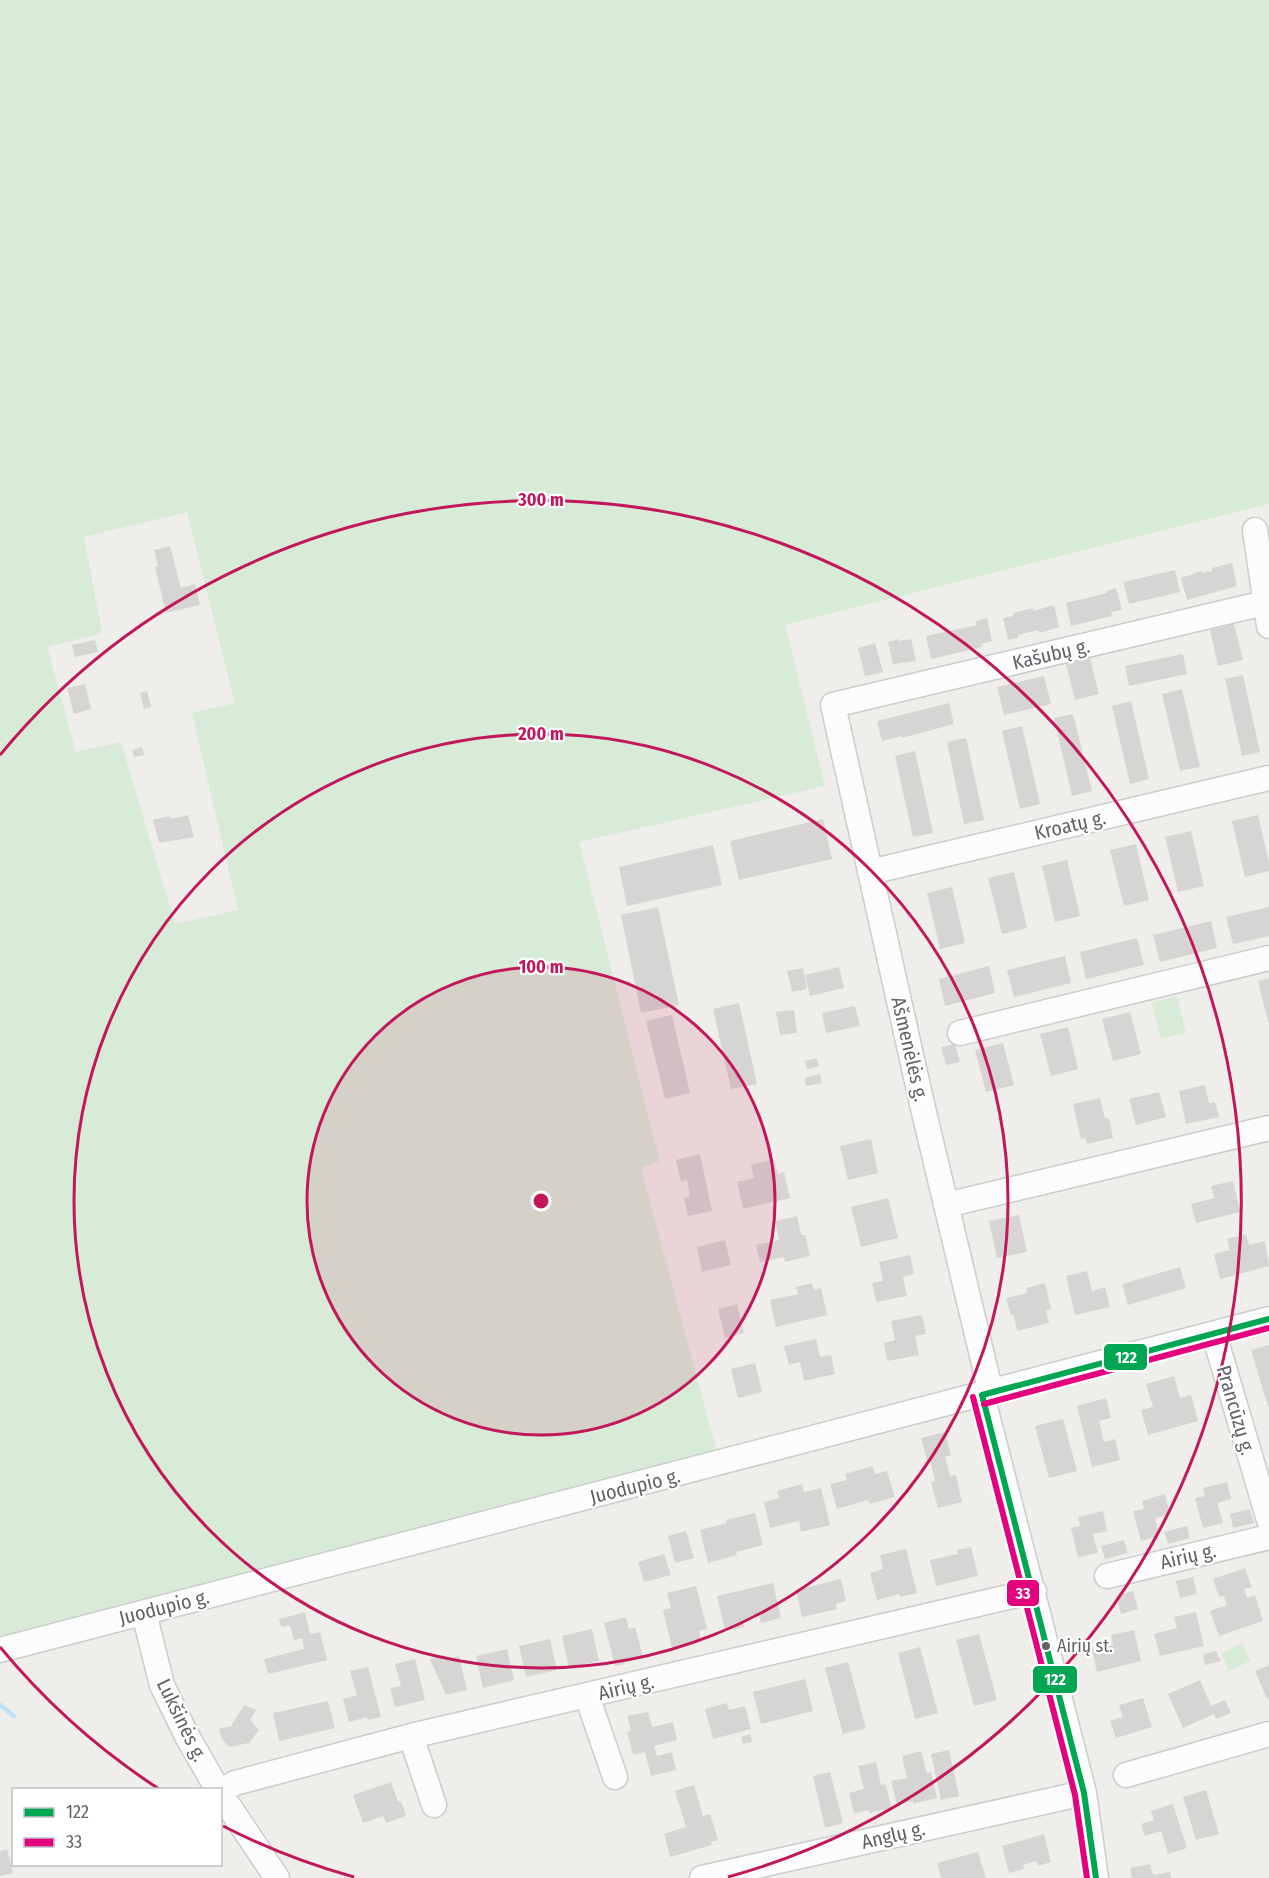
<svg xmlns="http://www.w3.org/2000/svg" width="1269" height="1878" viewBox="0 0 1269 1878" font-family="'Fira Sans Condensed',sans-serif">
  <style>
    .green { fill: #d8ebd6; fill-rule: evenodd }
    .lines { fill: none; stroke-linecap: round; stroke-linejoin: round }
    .stream { stroke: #bfe0f9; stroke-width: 4.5 }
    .building { fill: #d6d5d3 }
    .minor-casing { stroke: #cbcccc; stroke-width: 27 }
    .minor { stroke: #fdfcfc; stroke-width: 24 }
    .bus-1-casing { stroke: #fff; stroke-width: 10 }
    .bus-2-casing { stroke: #fff; stroke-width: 10 }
    .bus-1 { stroke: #00a651; stroke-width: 6 }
    .bus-2 { stroke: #e5007d; stroke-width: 6 }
    .ring { fill: none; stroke: #c2185b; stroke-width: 3 }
    .bus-dot { fill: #5f6368; stroke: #fff; stroke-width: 2 }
    .labels { text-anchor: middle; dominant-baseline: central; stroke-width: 4.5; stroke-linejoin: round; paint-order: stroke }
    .bus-label { font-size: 18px; fill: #5f6368; stroke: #fff; text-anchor: start }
    .street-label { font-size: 20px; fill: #5f6368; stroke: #fff }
    .centre { fill: #c2185b; stroke: #fff; stroke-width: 3 }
    .ring-label { font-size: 18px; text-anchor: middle; font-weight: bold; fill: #c2185b; stroke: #fff; stroke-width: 4.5; stroke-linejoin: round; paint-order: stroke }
    .line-badge { stroke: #fff; stroke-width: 2 }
    .badge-label { font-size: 16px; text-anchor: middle; font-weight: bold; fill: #fff }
  </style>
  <rect width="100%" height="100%" fill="#efeeea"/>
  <!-- green -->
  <path class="green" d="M0 0H1269V504L785 625 825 786 579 842 660 1162 641 1168 719 1460 0 1643ZM187 512 235 703 192 713 238 910 175 924 121 742 76 752 47 647 102 633 84 537Z
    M1177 996 1186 1033 1161 1039 1152 1003Z
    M1242 1643 1250 1661 1229 1671 1221 1653Z"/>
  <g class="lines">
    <!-- stream -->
    <path class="stream" d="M0 1705 14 1716"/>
  </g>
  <!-- building -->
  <path class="building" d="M170 546 181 588 195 584 200 605 166 613 155 567 158 566 154 550Z
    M1232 563 1237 586 1187 600 1181 578 1201 571 1202 573 1212 571V568Z
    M1175 570 1180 592 1129 604 1123 582Z
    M1116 588 1122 610 1111 612 1112 616 1071 626 1066 603 1107 593 1106 591Z
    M1054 605 1059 627 1039 633 1038 630 1018 635V638L1008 640 1003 618 1013 616V613L1033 608V611Z
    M987 618 992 641 981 644 982 647 931 659 926 636 977 625 976 621Z
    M1234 624 1243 660 1218 666 1210 630Z
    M899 639V641L911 639 916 661 893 664 888 642Z
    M95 640 98 652 75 657 72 645Z
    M875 643 883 672 865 676 858 648Z
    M1183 654 1187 674 1129 686 1125 666Z
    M1090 658 1099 694 1075 700 1066 664Z
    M1243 675 1260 752 1242 756 1225 679Z
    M1044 676 1051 704 1004 715 997 687Z
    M85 684 91 709 74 714 67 688Z
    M1182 689 1200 767 1180 771 1162 694Z
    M147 691 151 707 144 709 140 693Z
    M1131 701 1149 779 1130 784 1112 706Z
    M949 703 954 724 902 738V736L882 741 877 721Z
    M1073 714 1092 791 1072 796 1054 718Z
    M1022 726 1040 804 1020 809 1002 731Z
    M966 738 984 820 964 824 947 742Z
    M142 747 144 755 134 757 132 750Z
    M915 751 933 833 913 837 895 756Z
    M188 815 194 837 159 843 153 820 170 816 171 819Z
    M1258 815 1269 863V871L1245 877 1232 821Z
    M823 819 832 859 739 880 730 841Z
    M1191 831 1204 886 1178 892 1165 837Z
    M1136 844 1149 900 1124 906 1110 850Z
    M713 845 722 885 627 906 619 867Z
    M1067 860 1080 916 1055 922 1042 866Z
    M1014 872 1027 928 1002 934 988 878Z
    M952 887 965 943 940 949 927 893Z
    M658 907 679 1005 641 1013 621 915Z
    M1269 907V936L1233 944 1226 917Z
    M1211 921 1217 948 1160 962 1153 935Z
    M1137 938 1144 965 1086 979 1080 952Z
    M1065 956 1071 983 1014 997 1007 970Z
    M989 966 995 993 945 1006 939 979Z
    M839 967 844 988 810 996 805 975Z
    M803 968 807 989 792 992 787 971Z
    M1269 978V1022H1268L1258 981Z
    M739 1003 757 1084 731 1089 713 1009Z
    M855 1006 860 1026 826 1033 822 1013Z
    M794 1010 797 1033 780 1035 776 1012Z
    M1130 1012 1141 1054 1113 1061 1102 1019Z
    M672 1015 690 1093 665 1099 646 1021Z
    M1068 1027 1078 1069 1051 1076 1040 1034Z
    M1003 1043 1014 1085 986 1092 975 1050Z
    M955 1044 960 1062 946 1065 941 1047Z
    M817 1058 819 1066 807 1069 805 1061Z
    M820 1074 822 1083 806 1086 805 1078Z
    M1205 1085 1209 1103 1215 1102 1219 1117 1186 1124 1179 1091Z
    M1159 1092 1166 1117 1136 1125 1129 1099Z
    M1100 1098 1105 1119 1109 1118 1113 1138 1087 1144 1085 1138 1081 1139 1073 1104Z
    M871 1139 878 1173 848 1180 840 1146Z
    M700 1154 712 1211 688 1216 684 1198 690 1196 687 1180 681 1182 676 1160Z
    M774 1159 778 1174 784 1172 790 1198 743 1209 737 1182 754 1178 751 1165Z
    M1233 1181 1240 1212 1196 1223 1191 1204 1214 1198 1211 1186Z
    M888 1198 898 1238 861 1247 851 1207Z
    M1019 1215 1027 1252 997 1258 989 1221Z
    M797 1216 801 1235H805L810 1256 785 1262 784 1257 760 1262 756 1245 779 1240 775 1221Z
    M1246 1234 1249 1245 1265 1241 1269 1266 1220 1279 1214 1254 1230 1250 1227 1239Z
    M725 1240 731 1265 702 1272 697 1247Z
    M910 1255 914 1274 903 1277 907 1296 876 1302 872 1283 883 1281 879 1262Z
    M1180 1267 1186 1288 1128 1305 1122 1284Z
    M1087 1271 1092 1291 1105 1287 1110 1307 1075 1315 1066 1276Z
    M812 1283 814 1290 821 1288 827 1315 776 1327 770 1300 798 1294 796 1287Z
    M1045 1283 1051 1309 1046 1310 1049 1323 1017 1331 1014 1315H1011L1006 1298 1027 1293 1026 1288Z
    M737 1304 744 1333 725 1338 718 1309Z
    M922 1315 926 1334 915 1336 919 1355 887 1361 884 1343 895 1340 891 1321Z
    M816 1339 820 1357 831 1355 835 1374 804 1381 800 1362 789 1365 784 1346Z
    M1269 1345V1406H1268L1251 1350Z
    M755 1363 762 1392 738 1398 731 1369Z
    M1174 1376 1180 1398 1191 1395 1198 1421 1148 1435 1141 1410 1153 1407 1146 1384Z
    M1106 1398 1111 1418 1099 1421 1104 1442 1115 1439 1120 1460 1092 1467 1077 1406Z
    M1063 1419 1077 1471 1049 1478 1035 1426Z
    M945 1432 951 1455 945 1457 950 1476 956 1475 962 1502 938 1508 931 1482 935 1481 930 1460 927 1461 921 1438Z
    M873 1466 875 1474 887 1471 895 1497 870 1504 868 1500 837 1509 830 1484 847 1480 845 1474Z
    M1227 1482 1231 1499 1217 1503 1223 1523 1203 1528 1195 1498 1205 1496 1203 1488Z
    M802 1484 804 1492 821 1488 830 1525 801 1532 799 1521 770 1528 764 1502 779 1498 777 1491Z
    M1165 1494 1170 1514 1155 1518 1159 1536 1141 1541 1133 1511 1144 1509 1142 1501Z
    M1250 1509 1254 1523 1233 1528 1230 1514Z
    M1103 1511 1107 1531 1093 1534 1098 1553 1078 1557 1071 1528 1080 1526 1078 1517Z
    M755 1513 763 1545 736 1552 737 1555 708 1563 700 1530 727 1523 726 1520Z
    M1187 1526 1190 1538 1168 1544 1164 1532Z
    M686 1531 694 1558 675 1563 668 1536Z
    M1124 1540 1128 1553 1105 1559 1101 1546Z
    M971 1547 978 1576 936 1586 930 1560 958 1554 957 1550Z
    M906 1549 917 1593 900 1597 899 1594 877 1600 870 1573 883 1569 880 1555Z
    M664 1554 671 1575 644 1582 638 1562Z
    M1245 1568 1252 1587 1244 1589 1247 1598 1255 1595 1263 1621 1219 1636 1210 1611 1227 1605 1224 1596 1219 1597 1213 1579Z
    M1193 1577 1197 1594 1180 1598 1176 1581Z
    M841 1579 846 1601 836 1604 837 1609 802 1617 796 1590Z
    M773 1583 781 1618 761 1623 759 1616 742 1620 744 1627 725 1631 717 1596Z
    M696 1586 707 1629 699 1631 701 1641 672 1648 663 1610 671 1608 667 1593Z
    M1133 1591 1138 1609 1121 1614 1116 1596Z
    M305 1612 310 1634 320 1632 327 1660 268 1674 264 1659 304 1649 302 1638 294 1640 290 1625 281 1627 279 1619Z
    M1196 1612 1204 1646 1160 1656 1154 1634 1177 1628 1174 1617Z
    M626 1617 629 1629 635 1627 643 1656 624 1661 625 1664 615 1666 604 1623Z
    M592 1629 599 1661 569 1668 562 1636Z
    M1134 1630 1141 1661 1097 1672 1092 1650 1113 1645 1111 1635Z
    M979 1634 997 1700 974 1706 956 1640Z
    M550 1639 557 1670 526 1677 519 1646Z
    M920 1647 938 1713 915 1719 898 1653Z
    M507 1649 514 1680 483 1688 476 1656Z
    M1216 1651 1221 1661 1205 1665 1203 1654Z
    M444 1655 446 1660 459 1656 467 1690 446 1695 430 1659Z
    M415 1659 425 1700 395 1707 390 1688 401 1686 395 1664Z
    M848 1662 866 1728 843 1734 825 1668Z
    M1269 1665V1698L1267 1699 1255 1671Z
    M368 1667 381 1717 368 1720 367 1717 349 1722 343 1699 357 1695 350 1671Z
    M805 1679 813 1711 761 1724 753 1692Z
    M1200 1680 1211 1706 1225 1700 1231 1713 1216 1719 1214 1714 1183 1728 1168 1694Z
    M1143 1698 1152 1727 1116 1738 1110 1721 1123 1717 1119 1705Z
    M328 1701 335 1728 279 1741 273 1713Z
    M727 1703 729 1710 745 1706 751 1729 713 1739 705 1709Z
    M244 1705 256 1710 250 1720 259 1730 249 1743 229 1747 222 1739 219 1729 231 1726Z
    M648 1712 652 1727 673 1722 677 1740 654 1746 657 1756 672 1752 676 1770 651 1776 645 1752 633 1755 627 1732 631 1731 627 1716Z
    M750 1734 752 1742 743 1744 741 1737Z
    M949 1750 959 1796 941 1800 931 1754Z
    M921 1751 927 1773 931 1772 937 1798 913 1804V1801L897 1805 891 1781 907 1778 902 1756Z
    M876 1762 881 1785 886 1784 891 1808 869 1813V1810L854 1813 849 1793 864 1789 858 1766Z
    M830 1772 843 1823 825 1828 813 1776Z
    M391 1782 398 1802 401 1801 406 1816 386 1823 383 1816 363 1823 353 1795Z
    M694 1785 703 1816 710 1814 718 1840 711 1842 712 1845 670 1857 664 1834 686 1827 675 1791Z
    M1206 1790 1219 1834 1196 1840 1183 1797Z
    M1173 1804 1187 1848 1168 1854 1161 1831 1145 1836 1141 1824 1154 1820 1151 1811Z
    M1044 1834 1051 1862 1038 1866 1036 1861 1023 1865 1024 1869 1009 1873 1002 1846Z
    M7 1849 13 1873 0 1876V1851Z
    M978 1852 986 1878H941L937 1863Z
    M1150 1864 1153 1875 1170 1872 1171 1878H1132L1130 1868Z"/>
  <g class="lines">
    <!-- minor casing -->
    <g class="minor-casing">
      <path id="minor" d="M1255 530 1269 626
        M870 872 1269 778
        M960 1033 1269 958
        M946 1205 1269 1128
        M1214 1334 1269 1520
        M991 1393 922 1104 833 705 1269 602
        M982 1395 1084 1793 1096 1878
        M1107 1576 1269 1537
        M144 1613 162 1685 187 1736 218 1790
        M0 1650 1269 1319
        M587 1696 615 1777
        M411 1736 434 1805
        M1126 1775 1269 1734
        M220 1792 235 1783 411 1736 1034 1591
        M220 1793 277 1878
        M702 1878 1084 1793"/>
    </g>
    <!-- minor -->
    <use href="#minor" class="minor"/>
    <!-- bus-1 casing -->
    <g class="bus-1-casing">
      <path id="bus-1" d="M982 1395 1084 1793 1096 1878
        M982 1395 1269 1319"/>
    </g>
    <!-- bus-2 casing -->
    <g class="bus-2-casing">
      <path id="bus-2" d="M973 1397 1075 1795 1087 1878
        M984 1404 1269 1328"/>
    </g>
    <!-- bus-1 -->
    <use href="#bus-1" class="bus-1"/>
    <!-- bus-2 -->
    <use href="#bus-2" class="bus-2"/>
  </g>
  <!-- distance rings -->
  <circle cx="541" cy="1201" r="234" fill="#c2185b" fill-opacity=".12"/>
  <g class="ring">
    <circle cx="541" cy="1201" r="234"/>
    <circle cx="541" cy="1201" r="467"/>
    <path d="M354 1877A701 701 0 0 1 223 1826M159 1789A701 701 0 0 1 0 1647M0 755A701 701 0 1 1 728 1877"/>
  </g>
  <!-- markers -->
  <circle class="bus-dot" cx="1046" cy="1646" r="5"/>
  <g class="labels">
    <!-- bus labels -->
    <g class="bus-label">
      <text x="1057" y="1646">Airių st.</text>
    </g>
    <!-- street labels -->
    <g class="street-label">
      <text transform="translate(1051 654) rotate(-13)">Kašubų g.</text>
      <text transform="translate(1070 825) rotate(-13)">Kroatų g.</text>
      <text transform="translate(910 1049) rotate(77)">Ašmenėlės g.</text>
      <text transform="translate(1236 1410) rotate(74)">Prancūzų g.</text>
      <text transform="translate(635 1486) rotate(-14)">Juodupio g.</text>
      <text transform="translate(1188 1556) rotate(-13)">Airių g.</text>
      <text transform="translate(164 1607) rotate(-14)">Juodupio g.</text>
      <text transform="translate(626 1687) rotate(-13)">Airių g.</text>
      <text transform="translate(182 1720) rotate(64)">Lukšinės g.</text>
      <text transform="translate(893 1835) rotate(-13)">Anglų g.</text>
    </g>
  </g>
  <circle cx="541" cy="1201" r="9" class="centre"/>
  <g class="ring-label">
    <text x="541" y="506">300 m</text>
    <text x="541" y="740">200 m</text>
    <text x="541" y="973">100 m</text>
  </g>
  <g class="line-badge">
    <rect x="1103" y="1343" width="45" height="28" rx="6" fill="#00a651"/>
    <rect x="1006" y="1579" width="34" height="28" rx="6" fill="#e5007d"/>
    <rect x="1032" y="1665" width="46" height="29" rx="6" fill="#00a651"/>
  </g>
  <g class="badge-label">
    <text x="1126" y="1363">122</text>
    <text x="1023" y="1599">33</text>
    <text x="1055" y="1685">122</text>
  </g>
  <!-- legend -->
  <rect x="12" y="1788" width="210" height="78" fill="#ffffff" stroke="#bfc1c3" stroke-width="1.5"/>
  <rect x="24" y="1808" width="30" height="9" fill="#00a651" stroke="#bfc1c3" stroke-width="1.5"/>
  <text x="66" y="1818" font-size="18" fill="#5f6368">122</text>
  <rect x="24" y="1838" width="30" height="9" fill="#e5007d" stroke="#bfc1c3" stroke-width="1.5"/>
  <text x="66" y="1848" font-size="18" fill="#5f6368">33</text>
</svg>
